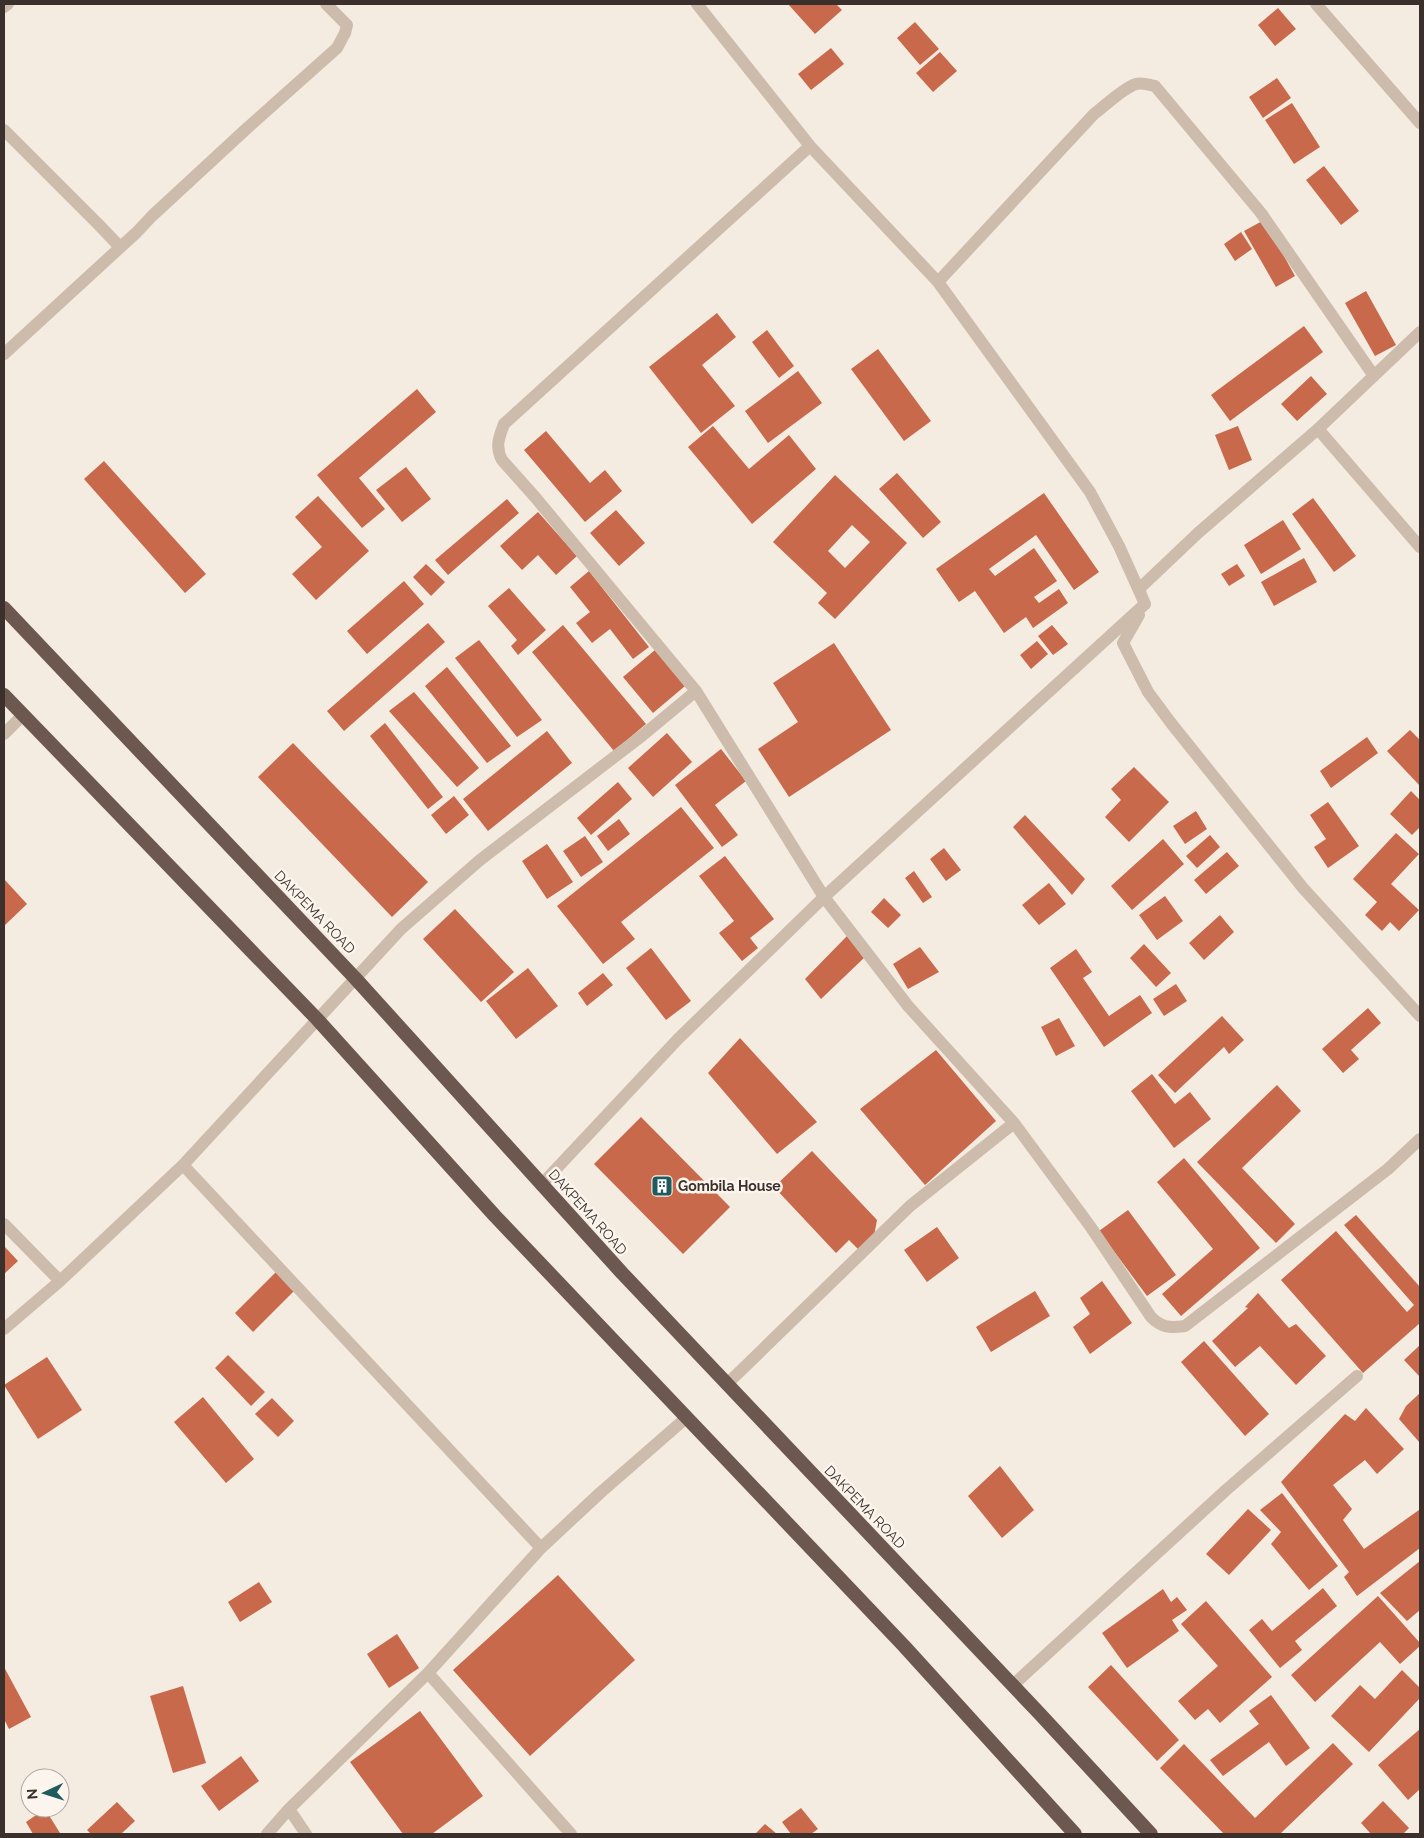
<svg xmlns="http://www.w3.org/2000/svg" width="1424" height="1838" viewBox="0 0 1424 1838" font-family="Raleway,sans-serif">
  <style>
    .building { fill: #c8694b; fill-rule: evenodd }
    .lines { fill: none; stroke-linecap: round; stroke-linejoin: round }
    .service { stroke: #cdbbac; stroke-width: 12 }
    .minor { stroke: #cdbbac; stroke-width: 12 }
    .trunk { stroke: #6c584f; stroke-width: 14 }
    .labels { text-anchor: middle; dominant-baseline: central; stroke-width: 5; stroke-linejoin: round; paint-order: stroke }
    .street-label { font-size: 14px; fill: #3b302b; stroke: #fbf5ee }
    .poi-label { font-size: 14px; font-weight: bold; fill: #3b302b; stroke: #fbf5ee; text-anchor: start }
  </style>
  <rect width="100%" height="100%" fill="#f4ebe1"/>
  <!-- building -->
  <path class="building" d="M788 4H836L842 10 815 34Z
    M1278 8 1296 29 1275 46 1258 25Z
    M915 22 939 49 920 65 897 38Z
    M831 48 844 64 811 90 798 74Z
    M940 52 957 71 933 92 916 73Z
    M1277 78 1291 98 1263 118 1249 97Z
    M1292 103 1320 147 1294 164 1265 120Z
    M1324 166 1359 211 1341 225 1306 180Z
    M1264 220 1295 276 1276 287 1244 231Z
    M1241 232 1252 249 1235 261 1224 244Z
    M1366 291 1396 345 1375 356 1345 303Z
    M717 313 736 337 702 365 735 406 701 433 649 367Z
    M1304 326 1323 352 1230 421 1211 395Z
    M767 330 794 366 779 378 752 342Z
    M878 349 931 421 904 441 851 369Z
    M798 371 822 403 768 443 745 411Z
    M1311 376 1327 394 1297 421 1281 404Z
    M417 389 436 412 359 478 385 509 362 528 317 475Z
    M713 426 749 469 789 435 816 469 752 524 688 447Z
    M1238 426 1252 460 1229 470 1215 435Z
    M546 431 590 483 605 470 622 491 585 522 524 450Z
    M104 461 206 574 185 593 84 479Z
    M406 467 431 499 402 522 376 490Z
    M897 473 941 522 923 538 879 489Z
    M835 475 907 543 835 619 818 603 827 593 773 542ZM852 525 870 542 845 568 828 551Z
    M1044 493 1099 572 1074 590 1036 535 989 569 995 576 1034 548 1057 581 1034 597 1039 603 1059 589 1068 603 1033 628 1026 617 1004 633 975 591 959 602 936 569Z
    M318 496 369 551 316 600 292 574 322 547 295 517Z
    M1313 498 1356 556 1334 572 1292 514Z
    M507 499 519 513 448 575 435 560Z
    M616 510 645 543 619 566 590 533Z
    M538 512 577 556 556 575 538 555 522 570 500 546Z
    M1283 520 1301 549 1261 574 1244 545Z
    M1304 558 1317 582 1274 606 1261 582Z
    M426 564 445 582 431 596 413 577Z
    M1237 564 1245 576 1229 586 1221 574Z
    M589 571 649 647 633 659 610 629 592 643 576 623 590 612 570 587Z
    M404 581 424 604 367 654 347 631Z
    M509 588 546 630 518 655 511 646 517 640 488 606Z
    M428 623 445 642 344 731 327 711Z
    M563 625 646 724 614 751 532 652Z
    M1052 625 1068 644 1053 655 1038 636Z
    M479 640 542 720 517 737 455 658Z
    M1037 641 1048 654 1031 669 1020 655Z
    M834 643 891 730 789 797 758 749 798 722 773 683Z
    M655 650 685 686 653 713 623 677Z
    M447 667 511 746 487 763 425 686Z
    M414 692 479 768 457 787 389 711Z
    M385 723 443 797 428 809 370 736Z
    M1410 730 1420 740V786L1387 751Z
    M547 731 572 763 488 831 463 799Z
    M667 733 692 762 653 797 628 768Z
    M1367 737 1378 753 1331 788 1320 771Z
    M293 743 428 882 392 917 258 777Z
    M721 749 746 781 715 805 738 835 722 847 675 785Z
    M1134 767 1169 802 1129 842 1105 817 1121 800 1111 789Z
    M618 782 632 799 591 835 577 818Z
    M1411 791 1420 800V827L1412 835 1390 814Z
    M454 796 469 815 446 834 431 815Z
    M1328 802 1359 846 1328 868 1314 847 1326 839 1310 815Z
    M681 807 714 848 621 922 635 939 603 964 557 906Z
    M1196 811 1207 829 1185 844 1173 826Z
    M1025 815 1085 879 1072 895 1013 827Z
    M619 819 630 834 608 851 597 836Z
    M1396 833 1419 854 1391 884 1419 910 1399 931 1390 922 1382 931 1365 915 1377 902 1353 879Z
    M1210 835 1220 847 1197 868 1186 856Z
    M585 836 603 862 581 877 563 851Z
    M1163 839 1184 864 1132 910 1111 886Z
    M547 844 573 882 547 899 522 861Z
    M944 848 961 870 946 881 930 859Z
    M1227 852 1239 866 1206 894 1194 880Z
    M725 856 774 919 750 938 758 948 742 961 719 933 734 921 699 876Z
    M914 871 932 897 923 903 905 878Z
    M4 879 27 904 4 926Z
    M1049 883 1066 904 1039 925 1022 905Z
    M1165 896 1183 921 1157 940 1139 915Z
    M884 898 901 915 888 928 871 912Z
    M455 909 514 972 481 1002 423 939Z
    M1220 915 1234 932 1204 960 1189 943Z
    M847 936 865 957 821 999 805 979Z
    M1144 944 1171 973 1156 987 1130 958Z
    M920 947 939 972 908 989 893 964Z
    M651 948 691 1001 666 1020 626 968Z
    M1076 949 1092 972 1083 978 1109 1016 1140 995 1152 1013 1104 1047 1050 968Z
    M528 968 558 1006 516 1039 486 1001Z
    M603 973 613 985 587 1006 578 993Z
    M1176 984 1187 1001 1164 1016 1153 999Z
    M1368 1008 1381 1023 1351 1050 1359 1059 1343 1073 1322 1049Z
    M1222 1016 1244 1040 1229 1054 1224 1047 1175 1093 1158 1075Z
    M1059 1018 1075 1046 1056 1056 1041 1027Z
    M740 1038 817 1122 777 1154 708 1073Z
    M936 1050 996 1121 925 1185 860 1109Z
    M1152 1074 1175 1104 1190 1092 1211 1119 1174 1148 1131 1091Z
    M1277 1085 1301 1111 1242 1168 1295 1224 1276 1243 1197 1162Z
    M641 1117 730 1207 683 1254 594 1164Z
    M812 1151 877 1220 874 1236 859 1250 849 1240 836 1253 774 1187Z
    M1184 1158 1260 1248 1181 1316 1162 1294 1213 1249 1157 1182Z
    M1128 1210 1176 1275 1147 1296 1099 1231Z
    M1356 1215 1420 1287V1323L1363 1373 1281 1280 1336 1231 1407 1312 1414 1305 1344 1225Z
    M937 1227 959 1258 927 1282 904 1250Z
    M4 1246 18 1261 4 1274Z
    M278 1270 296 1289 253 1332 235 1313Z
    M1102 1281 1132 1323 1090 1354 1073 1327 1090 1314 1080 1298Z
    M1035 1291 1050 1316 991 1352 976 1327Z
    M1258 1293 1289 1328 1296 1324 1326 1356 1296 1385 1260 1346 1235 1367 1212 1341 1248 1308 1245 1307Z
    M1204 1341 1269 1414 1245 1436 1181 1362Z
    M1420 1345V1377L1404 1360Z
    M228 1355 265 1392 251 1406 215 1368Z
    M47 1357 82 1410 38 1439 4 1385Z
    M1420 1393V1443L1399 1419 1406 1406Z
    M203 1397 254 1459 226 1483 174 1422Z
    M272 1398 294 1421 278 1437 255 1414Z
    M1366 1408 1404 1449 1377 1474 1365 1460 1333 1485 1352 1509 1343 1520 1364 1549 1419 1510 1420 1512V1548L1357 1596 1344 1577 1349 1572 1281 1482 1345 1414 1355 1421Z
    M1000 1466 1034 1510 1002 1538 968 1496Z
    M1282 1493 1338 1566 1309 1590 1271 1544 1281 1532 1260 1510Z
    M1248 1509 1271 1530 1229 1575 1206 1554Z
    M1420 1561V1610L1407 1621 1380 1593Z
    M558 1575 635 1660 530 1756 453 1670Z
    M259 1582 272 1602 240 1622 228 1602Z
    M1323 1588 1337 1606 1295 1641 1302 1650 1280 1668 1249 1630 1262 1619 1272 1631Z
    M1163 1589 1171 1602 1177 1597 1187 1610 1172 1620 1179 1631 1127 1668 1102 1633Z
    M1378 1596 1420 1643V1646L1400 1664 1380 1642 1315 1702 1291 1675Z
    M1206 1601 1272 1677 1220 1723 1208 1709 1195 1720 1178 1701 1218 1666 1181 1624Z
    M397 1634 419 1668 389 1688 367 1654Z
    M1111 1665 1179 1740 1157 1761 1088 1687Z
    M4 1667 31 1717 9 1729 4 1719Z
    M1402 1670 1420 1688V1698L1369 1752 1331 1716 1360 1685 1375 1699Z
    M183 1686 206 1763 173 1773 150 1696Z
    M1271 1695 1310 1748 1286 1766 1269 1742 1223 1776 1210 1760 1259 1724 1249 1711Z
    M420 1711 483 1796 432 1834H403L350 1762Z
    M1420 1729V1789L1408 1800 1378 1765Z
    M1333 1743 1353 1764 1280 1834H1224L1160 1768 1184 1744 1255 1818Z
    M241 1756 259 1781 219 1811 201 1786Z
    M1383 1801 1409 1828 1403 1834H1371L1361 1823Z
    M117 1802 135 1821 121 1834H91L87 1830Z
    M801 1808 818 1829 811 1834H791L782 1822Z
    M45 1809 60 1833 58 1834H33L26 1822Z
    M765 1824 777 1834H755Z"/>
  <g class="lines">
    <!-- service -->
    <path class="service" d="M4 734 23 715"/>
    <!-- minor -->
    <path class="minor" d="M697 4 810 146 938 282 1090 492 1119 546 1145 604
      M1316 4 1420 123
      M4 7 8 4
      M4 130 99 225 120 247
      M810 146 504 424C499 437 495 447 502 460L535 497 696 691 824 897 908 1006 1014 1123 1090 1226 1151 1317C1162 1328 1170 1328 1185 1326L1388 1169 1420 1139
      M938 282 1094 114C1105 106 1123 88 1136 84 1142 82 1149 85 1155 86L1261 213 1374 376
      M4 354 137 232 152 216 244 131 337 48 345 33 347 25 326 4
      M1318 429 1420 547
      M1142 597 1139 589 1198 533 1318 429 1420 332
      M1139 615 1123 643 1148 692 1171 723 1303 888 1420 1016
      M183 1165 541 1548
      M541 1185 678 1039 824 897 1145 604
      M4 1224 60 1281
      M4 1329 60 1281 183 1165 401 929 480 860 643 735 696 691
      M727 1384 910 1206 1014 1123
      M428 1673 571 1834
      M1013 1685 1225 1491 1357 1376
      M289 1809 306 1834
      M267 1834 289 1809 428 1673 541 1548 600 1493 686 1418"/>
    <!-- trunk -->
    <path class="trunk" d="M4 608 355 978 622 1273 1039 1713 1151 1834
      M4 695 317 1019 495 1216 904 1646 1075 1834"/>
  </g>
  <!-- icons -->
  <defs>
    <g id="building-square" transform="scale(1.125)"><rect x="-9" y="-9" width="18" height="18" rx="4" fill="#1f5a5e" stroke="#fbf5ee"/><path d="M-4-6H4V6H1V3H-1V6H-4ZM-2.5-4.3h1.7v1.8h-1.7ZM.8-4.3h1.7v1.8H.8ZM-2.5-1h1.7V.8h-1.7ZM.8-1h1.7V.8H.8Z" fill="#fff"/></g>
  </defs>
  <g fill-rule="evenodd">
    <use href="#building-square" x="662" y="1186"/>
  </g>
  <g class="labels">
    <!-- street labels -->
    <g class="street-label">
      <text transform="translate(315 912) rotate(46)">DAKPEMA ROAD</text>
      <text transform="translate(588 1212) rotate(48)">DAKPEMA ROAD</text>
      <text transform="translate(865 1507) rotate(46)">DAKPEMA ROAD</text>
    </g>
    <!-- poi labels -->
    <g class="poi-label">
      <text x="678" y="1186">Gombila House</text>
    </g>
  </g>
  <!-- border -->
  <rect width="1424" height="1838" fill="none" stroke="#3b302b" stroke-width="10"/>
  <!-- north arrow -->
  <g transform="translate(45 1793) rotate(266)"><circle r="24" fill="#fbf5ee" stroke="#aea6a0"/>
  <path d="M0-4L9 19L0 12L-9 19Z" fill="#1f5a5e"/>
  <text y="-8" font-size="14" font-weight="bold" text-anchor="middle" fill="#3b302b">N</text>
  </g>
</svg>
